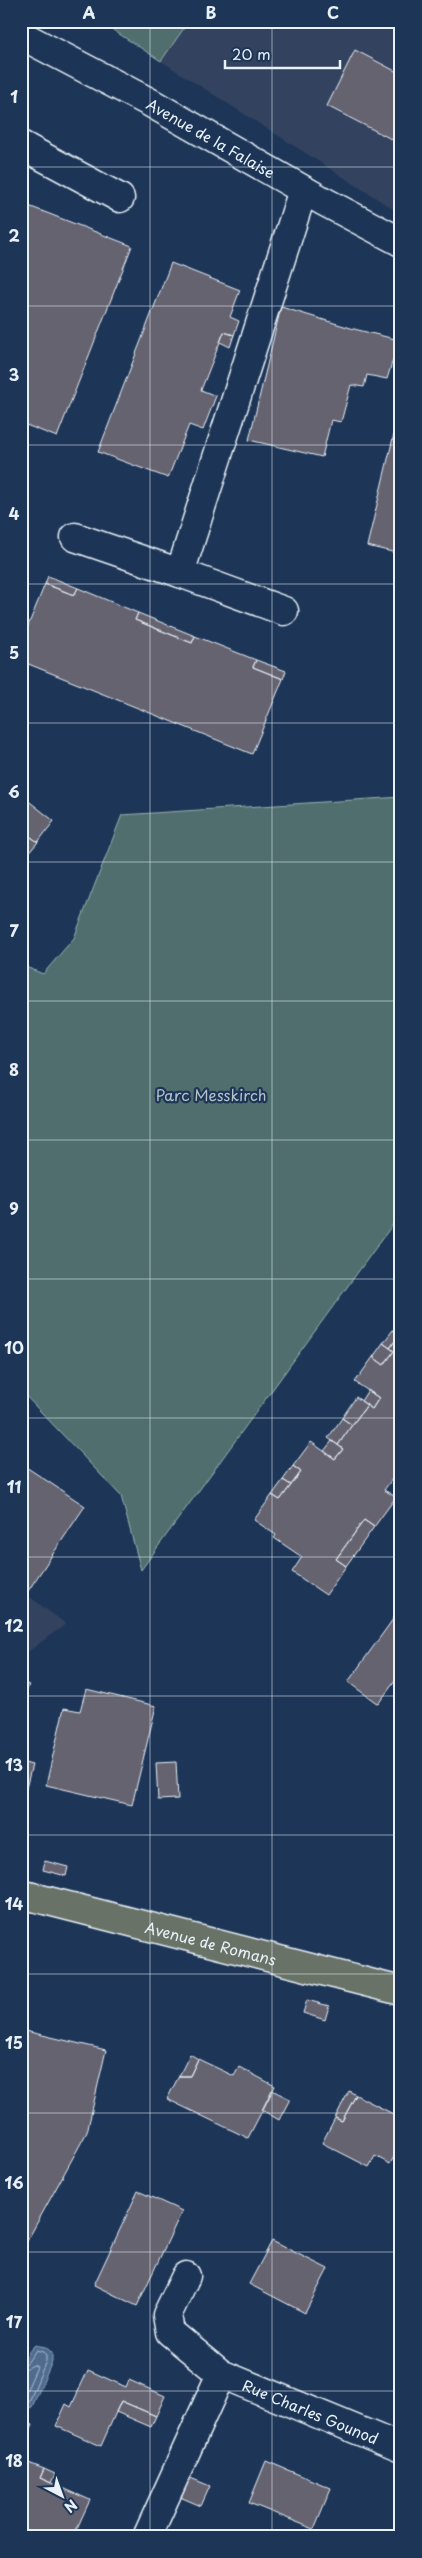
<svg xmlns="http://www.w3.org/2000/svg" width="422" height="2558" viewBox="0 0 422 2558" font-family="'Playpen Sans',sans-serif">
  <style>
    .built { fill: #33435f }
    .green { fill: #506e6d; stroke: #9cb0b2 }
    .water { fill: #506c8f; stroke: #8da1b9 }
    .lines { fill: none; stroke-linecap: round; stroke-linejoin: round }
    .shore { stroke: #abbcce; stroke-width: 1 }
    .building { fill: #666371; stroke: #e8f1f8 }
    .minor-casing { stroke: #e8f1f8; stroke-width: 31 }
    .major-casing { stroke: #e8f1f8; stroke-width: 31 }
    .minor { stroke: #1d3557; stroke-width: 28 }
    .major { stroke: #697266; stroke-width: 28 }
    .grid { fill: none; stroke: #e8f1f8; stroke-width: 1; stroke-opacity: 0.55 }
    .labels { text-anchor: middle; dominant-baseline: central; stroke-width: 4.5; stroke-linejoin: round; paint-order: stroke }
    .street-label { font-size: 15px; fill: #e8f1f8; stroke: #1d3557 }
    .park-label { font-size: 15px; fill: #b3c3c7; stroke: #1d3557 }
    .neatline { fill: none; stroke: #e8f1f8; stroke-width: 2 }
    .grid-label { font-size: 16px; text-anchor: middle; font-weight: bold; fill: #e8f1f8 }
  </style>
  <rect width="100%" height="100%" fill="#1d3557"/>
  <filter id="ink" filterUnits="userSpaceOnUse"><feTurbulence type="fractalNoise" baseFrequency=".02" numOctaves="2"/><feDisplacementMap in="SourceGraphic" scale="10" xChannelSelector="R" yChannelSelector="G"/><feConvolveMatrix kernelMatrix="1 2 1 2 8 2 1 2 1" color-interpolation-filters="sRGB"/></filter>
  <g filter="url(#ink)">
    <!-- built -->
    <path class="built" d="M189 21H401V214L161 61Z
      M21 1456 28 1462 26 1467 85 1506 26 1594 66 1624 21 1657Z"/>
    <!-- green -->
    <path class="green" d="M99 21H189L161 61Z
      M401 797V1213L141 1570 121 1496 21 1391V965L43 974 74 938 122 815Z"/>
    <!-- water -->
    <path class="water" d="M35 2345 46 2347 52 2353V2362L32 2407 22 2410C18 2388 18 2360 35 2345Z"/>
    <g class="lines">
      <!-- shore -->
      <path class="shore" d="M21 2364 27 2363 36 2350 43 2352 46 2355V2361L29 2402 21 2405
        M21 2370 34 2365 37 2367 24 2396 21 2398"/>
    </g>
    <!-- building -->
    <path class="building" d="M355 50 401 74V144L327 106Z
      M21 203 132 246 57 437 21 423Z
      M171 263 240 290 230 317 239 321 234 335 224 332 201 390 216 396 203 430 189 425 168 478 98 452Z
      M281 307 354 329 399 340 387 379 367 375 364 387 351 385 341 422 331 420 322 457 249 440Z
      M224 332 234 335 230 347 220 342Z
      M401 405V554L367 546Z
      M21 512 27 514 21 530Z
      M48 576 78 588 74 595 45 584Z
      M45 584 74 595 78 588 138 613 135 620 192 643 195 636 256 660 253 667 283 679 252 754 21 661V643Z
      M138 613 195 636 192 643 135 620Z
      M256 660 286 671 283 679 253 667Z
      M21 795 54 821 38 842 21 830Z
      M21 830 38 842 21 862Z
      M401 1319V1467L384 1490 396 1497 374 1527 364 1520 336 1559 346 1566 326 1595 292 1572 302 1557 274 1538 276 1535 254 1520 272 1495 280 1500 301 1472 293 1466 311 1442 335 1459 343 1449 338 1445 352 1425 367 1405 372 1409 379 1398 355 1382 373 1357 384 1365 394 1351 390 1348 400 1334 393 1330Z
      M393 1330 400 1334 390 1348 383 1343Z
      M383 1343 394 1351 384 1365 373 1357Z
      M368 1390 379 1398 372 1409 361 1401Z
      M356 1397 367 1405 352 1425 342 1418Z
      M342 1418 352 1425 338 1445 328 1438Z
      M332 1441 343 1449 335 1459 324 1451Z
      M21 1456 28 1462 26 1467 85 1506 26 1594 21 1591Z
      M293 1466 301 1472 291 1485 283 1480Z
      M283 1480 291 1485 280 1500 272 1495Z
      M364 1520 374 1527 346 1566 336 1559Z
      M401 1608V1673L378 1704 348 1682Z
      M21 1682 29 1685 21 1705Z
      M86 1689 156 1706 132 1805 46 1785 64 1708 80 1711Z
      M21 1762 32 1765 22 1804H21Z
      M176 1762 178 1799 158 1800 156 1763Z
      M45 1861 68 1867 66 1876 43 1870Z
      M307 2000 329 2006 325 2020 303 2013Z
      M21 2030 106 2050 87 2132 21 2252Z
      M190 2054 198 2059 190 2076H179Z
      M198 2059 234 2076 239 2067 275 2086 248 2138 167 2099 179 2076H190Z
      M272 2090 290 2099 279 2120 262 2110Z
      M349 2091 356 2095 342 2121 335 2118Z
      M356 2095 401 2118V2144L390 2164 375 2156 369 2167 322 2143 335 2118 342 2121Z
      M138 2191 182 2211 137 2306 94 2285Z
      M272 2241 328 2269 305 2313 249 2284Z
      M88 2370 126 2387 129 2380 165 2396 156 2416 121 2401 101 2446 56 2426 66 2404 71 2407Z
      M121 2401 156 2416 151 2427 116 2412Z
      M21 2420 33 2425 27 2438 21 2436Z
      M21 2460 44 2469 40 2478 90 2500 73 2537H29L21 2533Z
      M266 2461 331 2488 314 2529 249 2503Z
      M44 2469 55 2474 51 2483 40 2478Z
      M188 2477 210 2486 201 2506 180 2497Z"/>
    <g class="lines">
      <!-- minor casing -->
      <g class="minor-casing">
        <g id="minor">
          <path id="s1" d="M21 35 151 103 323 201 401 242"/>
          <path d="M21 145 120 198"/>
          <path d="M75 537 180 573"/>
          <path d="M284 611 180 573 303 190"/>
          <path d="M186 2276 167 2315 170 2332 221 2374"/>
          <path id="s2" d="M147 2537 221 2374 401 2448"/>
        </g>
      </g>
      <!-- major casing -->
      <g class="major-casing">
        <g id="major">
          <path id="s3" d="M21 1894 401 1991"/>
        </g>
      </g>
      <!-- minor -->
      <use href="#minor" class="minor"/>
      <!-- major -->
      <use href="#major" class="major"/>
    </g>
  </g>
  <!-- grid -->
  <path class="grid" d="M150 21V2537M272 21V2537M21 167H401M21 306H401M21 445H401M21 584H401M21 723H401M21 862H401M21 1001H401M21 1140H401M21 1279H401M21 1418H401M21 1557H401M21 1696H401M21 1835H401M21 1974H401M21 2113H401M21 2252H401M21 2391H401"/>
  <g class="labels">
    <!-- street labels -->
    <g class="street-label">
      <text stroke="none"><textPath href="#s1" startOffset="216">Avenue de la Falaise</textPath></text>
      <text stroke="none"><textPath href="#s3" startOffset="196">Avenue de Romans</textPath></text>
      <text stroke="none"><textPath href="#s2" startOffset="276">Rue Charles Gounod</textPath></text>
    </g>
    <!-- park labels -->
    <g class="park-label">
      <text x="211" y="1094">Parc Messkirch</text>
    </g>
  </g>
  <!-- margin -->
  <rect width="422" height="2558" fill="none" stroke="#1d3557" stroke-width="55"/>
  <!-- north arrow -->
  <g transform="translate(62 2496) rotate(139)" stroke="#1d3557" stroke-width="4" paint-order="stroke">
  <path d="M0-4L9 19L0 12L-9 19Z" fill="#e8f1f8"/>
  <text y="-8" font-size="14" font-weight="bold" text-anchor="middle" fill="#e8f1f8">N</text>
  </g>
  <!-- scale -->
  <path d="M225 60v8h115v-8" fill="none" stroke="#e8f1f8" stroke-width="2.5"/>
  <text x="232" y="60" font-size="15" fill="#e8f1f8" stroke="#1d3557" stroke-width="4" paint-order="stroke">20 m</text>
  <rect x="28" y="28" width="366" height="2502" class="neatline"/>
  <g class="grid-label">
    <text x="89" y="19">A</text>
    <text x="211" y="19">B</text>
    <text x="333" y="19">C</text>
    <text x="14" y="103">1</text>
    <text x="14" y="242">2</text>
    <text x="14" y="381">3</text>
    <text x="14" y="520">4</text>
    <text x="14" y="659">5</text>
    <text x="14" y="798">6</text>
    <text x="14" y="937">7</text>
    <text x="14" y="1076">8</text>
    <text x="14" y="1215">9</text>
    <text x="14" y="1354">10</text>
    <text x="14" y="1493">11</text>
    <text x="14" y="1632">12</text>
    <text x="14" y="1771">13</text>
    <text x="14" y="1910">14</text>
    <text x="14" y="2049">15</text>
    <text x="14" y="2189">16</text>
    <text x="14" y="2328">17</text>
    <text x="14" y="2467">18</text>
  </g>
</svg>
